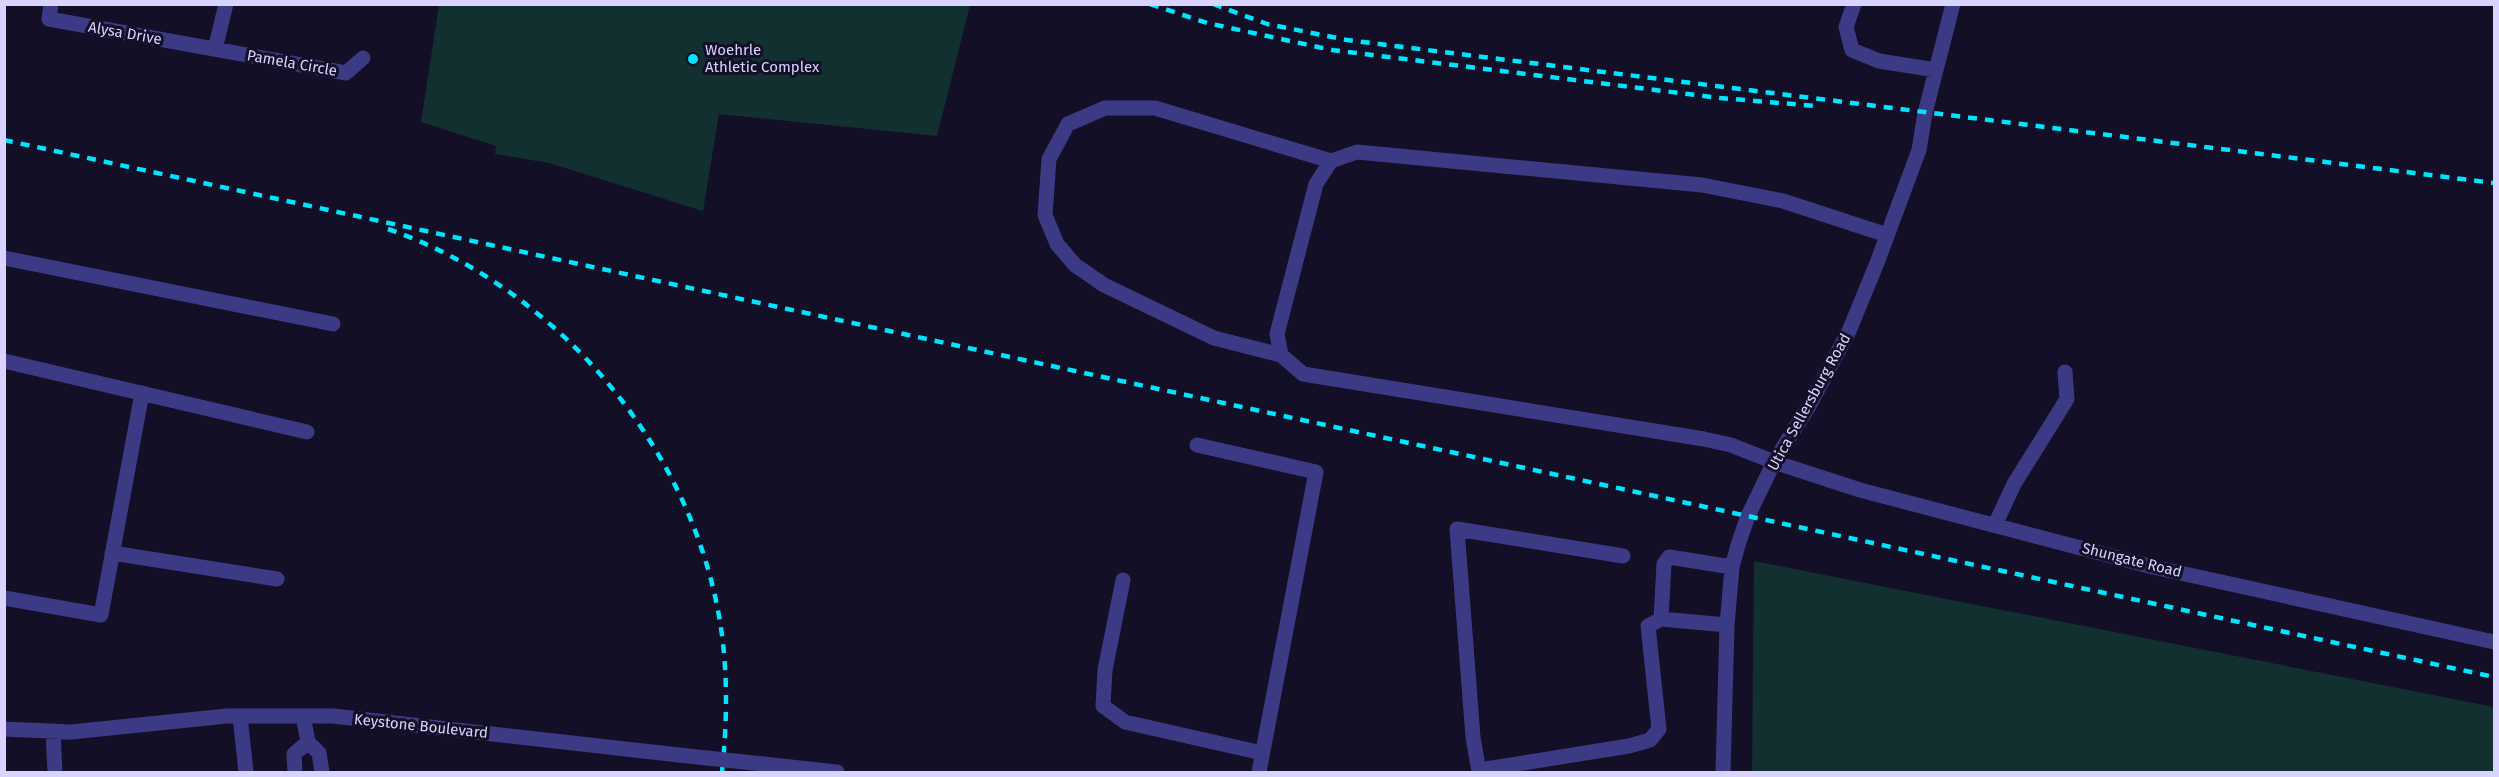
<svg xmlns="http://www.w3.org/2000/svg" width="2499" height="777" viewBox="0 0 2499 777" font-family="'Fira Sans',sans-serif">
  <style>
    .green { fill: #12302f }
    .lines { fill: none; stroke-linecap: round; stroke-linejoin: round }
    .minor { stroke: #3d3a85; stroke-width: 15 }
    .rail { stroke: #00e5ff; stroke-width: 4.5; stroke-dasharray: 9 8; stroke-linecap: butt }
    .minor-bridge { stroke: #3d3a85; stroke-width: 15 }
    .poi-dot { fill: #00e5ff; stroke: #130f26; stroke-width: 2 }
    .labels { text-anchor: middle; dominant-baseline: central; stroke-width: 6; stroke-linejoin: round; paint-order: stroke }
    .street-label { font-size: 15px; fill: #d9d4ff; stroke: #130f26 }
    .poi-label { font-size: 15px; fill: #d9d4ff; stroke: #130f26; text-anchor: start }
  </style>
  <rect width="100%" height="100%" fill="#130f26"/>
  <!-- green -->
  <path class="green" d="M439 5V4L970 5 937 136 719 114 703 211 549 163 495 154 496 146 421 122Z
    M1754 561 2494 707V772H1752Z"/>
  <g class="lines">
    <!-- minor -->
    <path class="minor" d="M51 4 49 19 346 73 363 58
      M1854 4 1846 27 1852 50 1879 61 1936 70
      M215 49 226 4
      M1887 235 1783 201 1702 185 1357 152 1331 161 1316 184 1277 334 1281 355 1303 374 1704 439 1731 445 1774 462 1860 490 2153 567 2494 642
      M4 258 333 324
      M1281 355 1214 338 1104 285 1075 265 1057 244 1045 215 1049 159 1068 124 1105 108H1155L1331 161
      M4 361 307 432
      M1197 445 1316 472 1259 772
      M1995 525 2014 484 2067 399 2065 372
      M112 553 277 579
      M1123 580 1105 670 1103 706 1125 722 1262 753
      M4 598 101 615 142 393
      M1661 619 1664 564 1669 557 1732 567
      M240 716 246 772
      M4 729 71 732 227 716H333L679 755
      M53 731 55 772
      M308 742 319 753 322 772
      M763 764 837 772
      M1479 770 1629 746 1650 740 1659 729 1648 626 1661 619 1727 625
      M295 772 294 754 308 742 303 716
      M1479 772 1473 737 1457 529 1623 556
      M1723 772 1727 625 1732 567 1738 545 1748 516 1774 462 1809 406 1849 331 1877 263 1919 150 1925 113 1953 4"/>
    <!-- rail -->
    <path class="rail" d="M1150 4 1207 23 1332 50 1720 98 1816 106
      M1213 4 1267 24 1347 40 2494 183
      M4 140 2494 677
      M388 229C558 288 694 449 721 628 728 676 727 724 722 772"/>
    <!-- minor-bridge -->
    <path class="minor-bridge" d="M679 755 763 764"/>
  </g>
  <!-- markers -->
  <circle class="poi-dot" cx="693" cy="59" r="6"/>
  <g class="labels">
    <!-- street labels -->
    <g class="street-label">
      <text transform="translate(125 33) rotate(10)">Alysa Drive</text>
      <text transform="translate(292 63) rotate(10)">Pamela Circle</text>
      <text transform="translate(1809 402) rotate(-61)">Utica Sellersburg Road</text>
      <text transform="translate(2132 560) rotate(14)">Shungate Road</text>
      <text transform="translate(421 726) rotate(6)">Keystone Boulevard</text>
    </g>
    <!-- poi labels -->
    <g class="poi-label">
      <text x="705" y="50">Woehrle<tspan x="705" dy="17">Athletic Complex</tspan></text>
    </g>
  </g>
  <!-- border -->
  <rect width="2499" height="777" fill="none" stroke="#d9d4ff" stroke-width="12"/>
</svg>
